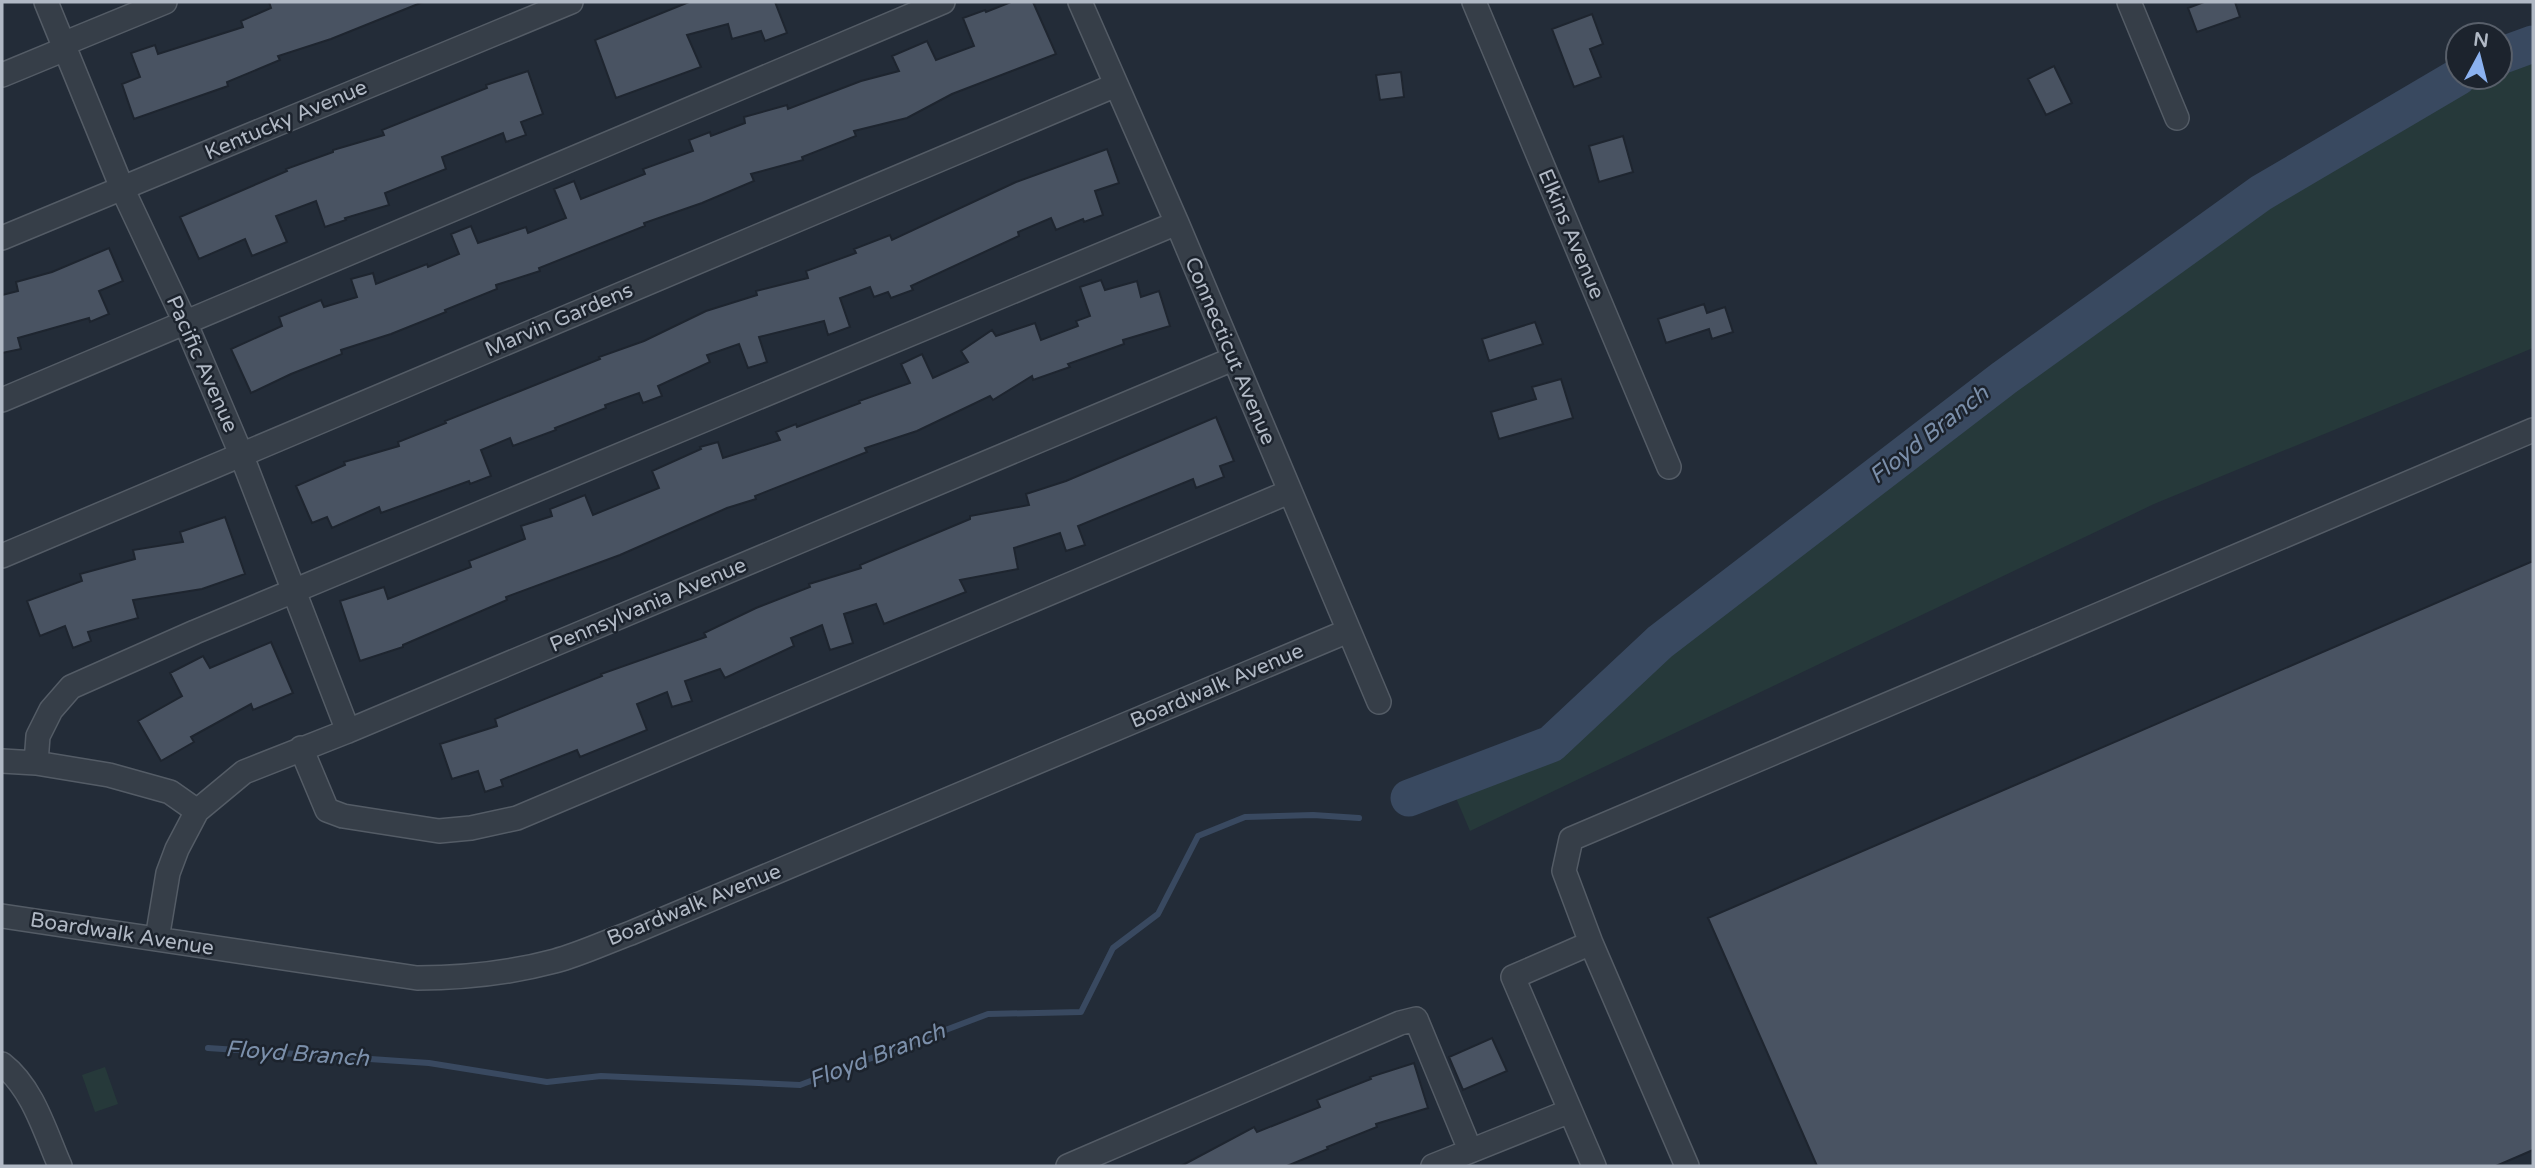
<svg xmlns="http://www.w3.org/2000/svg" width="2535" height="1168" viewBox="0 0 2535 1168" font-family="'Varela Round',sans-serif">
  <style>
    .green { fill: #26393a }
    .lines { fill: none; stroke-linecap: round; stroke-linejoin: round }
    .stream { stroke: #394960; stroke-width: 6 }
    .river { stroke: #394960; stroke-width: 37 }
    .building { fill: #495362; stroke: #1e252f; stroke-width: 2 }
    .minor-casing { stroke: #545c66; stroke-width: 26 }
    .minor { stroke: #363e48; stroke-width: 23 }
    .labels { text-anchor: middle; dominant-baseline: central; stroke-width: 5; stroke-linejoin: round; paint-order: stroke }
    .street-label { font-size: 21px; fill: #b1b9c5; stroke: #1c232d }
    .water-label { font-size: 23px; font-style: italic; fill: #7b8faa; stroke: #1c232d }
  </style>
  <rect width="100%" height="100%" fill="#232c38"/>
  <!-- green -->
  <path class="green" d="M2533 44V348L2154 504 1470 831 1448 779 1560 723 1616 677 1667 628 1751 570 1990 397 2043 350 2146 278 2263 183 2458 72V77H2500V51Z
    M105 1067 118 1104 95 1112 82 1075Z"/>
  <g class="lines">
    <!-- stream -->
    <path class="stream" d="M208 1048 429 1063 547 1082 601 1076 800 1085 988 1014 1081 1012 1113 948 1158 914 1198 836 1245 817 1313 815 1359 818"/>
    <!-- river -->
    <path class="river" d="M2500 56 2533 44
      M1409 798 1551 744 1660 642 2004 378 2261 193 2458 77"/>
  </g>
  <!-- building -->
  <path class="building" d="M269 2H423L331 39 278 56 280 60 227 82 228 86 134 119 122 84 140 77 131 53 155 45 158 54 243 27 241 21 271 8Z
    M689 2H775L787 33 765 41 761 31 732 39 728 24 687 35 701 67 616 98 595 40Z
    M1011 2H1033L1056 54 952 94 907 118 854 131 856 136 802 157 803 160 751 174 754 181 702 203 644 223 645 226 539 268 540 271 496 285 497 289 445 310 446 312 391 334 341 350 342 354 291 374 251 393 231 349 282 326 279 317 321 300 324 307 357 297 351 279 373 273 376 284 427 264 428 267 459 254 451 234 471 226 478 243 526 227 528 233 566 218 554 189 574 181 581 199 645 174 643 169 693 151 689 140 710 132 711 136 745 123 744 117 787 105 788 109 861 81 899 71 892 56 927 41 936 60 974 46 963 18 985 10 986 12Z
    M2204 2H2235L2240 17 2197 32 2188 8Z
    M1592 14 1603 44 1590 49 1601 77 1574 87 1552 29Z
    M2054 66 2072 103 2046 115 2028 79Z
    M528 71 543 114 521 122 526 135 506 142 503 133 442 157 446 169 385 193 389 205 345 218 346 220 325 227 316 201 276 216 287 242 252 256 245 239 199 259 180 217 287 171 286 169 333 152V150L384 135 382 130 487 88 486 85Z
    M1401 72 1404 97 1380 100 1376 75Z
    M1623 136 1633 172 1599 182 1589 146Z
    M1107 149 1119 183 1095 191 1103 215 1084 222 1083 219 1056 230 1051 218 1018 232 1019 236 911 286 913 290 891 298 888 292 874 297 870 287 840 298 850 327 828 335 824 321 759 337 767 362 748 368 739 344 707 355 710 362 658 386 662 396 643 403 639 393 605 405 606 408 555 428 556 430 513 446 510 438 481 450 491 476 470 484 469 481 381 513 379 507 332 528 327 517 312 523 296 486 345 465 344 462 399 446 398 442 446 423 445 421 600 359 599 357 644 341 706 311 757 295 756 291 808 278 806 271 856 253 854 249 890 235 892 240 1016 182Z
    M109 248 123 281 99 291 109 314 90 322 89 318 18 338 21 349 2 353V295L18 291 16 282 52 272Z
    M1101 280 1105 290 1137 281 1141 297 1159 291 1170 326 1123 340 1124 344 1068 364 1070 367 1033 380 1032 376 993 400 990 396 917 431 865 448 867 452 755 496 756 499 727 508 620 555 506 597 507 600 403 645V647L360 661 340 601 384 587 388 599 471 567 469 561 525 539 521 526 552 516 550 509 585 495 593 515 659 488 652 471 701 449 700 447 718 442 723 458 780 440 776 432 796 424 797 427 860 403 859 401 910 383 901 364 922 354 933 378 968 362 961 351 992 330 996 336 1035 323 1041 340 1078 326 1076 321 1090 316 1080 287Z
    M1704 304 1707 313 1725 307 1733 332 1712 339 1709 329 1666 343 1658 319Z
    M1535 322 1543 344 1489 361 1482 339Z
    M1561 379 1573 418 1499 439 1491 412 1536 399 1532 387Z
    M1216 417 1234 461 1220 466 1224 477 1196 488 1193 479 1078 526 1085 545 1066 551 1060 533 1014 548 1018 569 960 580 966 592 884 624 876 604 844 614 853 643 830 650 822 625 791 638 794 646 725 678 720 669 685 681 692 701 672 707 667 692 637 704 647 730 580 757 577 750 501 780 503 786 485 792 478 771 452 779 440 744 497 726 495 719 602 676 601 674 706 637 704 633 756 608 810 587 809 584 861 568 860 565 970 519V516L1029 505 1026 494 1066 481Z
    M225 517 245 574 202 589 133 600 138 618 88 632 91 641 73 648 65 626 40 636 27 601 82 581 80 574 135 559 133 550 183 542 180 532Z
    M2533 561V1150L2496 1166H1817L1708 918Z
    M271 642 293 693 253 710 251 704 191 737 194 742 161 761 138 721 182 696 170 673 203 656 210 668Z
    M1492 1038 1507 1071 1463 1090 1449 1057Z
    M1414 1063 1428 1108 1376 1124 1377 1127 1327 1147 1328 1149 1287 1166H1181L1254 1127 1257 1132 1320 1107 1317 1100 1371 1079 1370 1077Z"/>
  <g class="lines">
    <!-- minor casing -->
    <g class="minor-casing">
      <path id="minor" d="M46 2 122 188 185 322 241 454 348 731
        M1080 2 1177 223 1379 702
        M1474 2 1669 467
        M2129 2 2177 118
        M63 44 165 2
        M2 75 65 49
        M2 238 571 2
        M2 400 943 2
        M2 556 1116 85
        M301 748 327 810 343 816 439 831 471 828 517 818 1289 492
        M2 761 36 763 109 775 170 792 197 811
        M36 763 38 736 51 710 71 687 195 632 1177 223
        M2 916 417 978C464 978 510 973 555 961 581 954 606 942 631 933L1348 631
        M157 939 168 873 177 849 197 811 244 772 348 731 1233 359
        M1591 943 1687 1166
        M2 1064C33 1088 45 1132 60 1166
        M1068 1166 1400 1023 1416 1019 1470 1150
        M1433 1166 1570 1111
        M1594 1166 1513 977 1591 943 1564 871 1571 839 2533 430"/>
    </g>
    <!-- minor -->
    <use href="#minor" class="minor"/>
  </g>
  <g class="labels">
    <!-- street labels -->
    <g class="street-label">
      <text transform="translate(286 120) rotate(-23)">Kentucky Avenue</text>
      <text transform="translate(1571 234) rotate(67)">Elkins Avenue</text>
      <text transform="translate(559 320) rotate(-23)">Marvin Gardens</text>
      <text transform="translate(1230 351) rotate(67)">Connecticut Avenue</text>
      <text transform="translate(202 364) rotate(66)">Pacific Avenue</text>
      <text transform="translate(648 605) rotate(-23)">Pennsylvania Avenue</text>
      <text transform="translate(1217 686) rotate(-23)">Boardwalk Avenue</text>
      <text transform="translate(694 905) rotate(-22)">Boardwalk Avenue</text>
      <text transform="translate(122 934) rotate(9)">Boardwalk Avenue</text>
    </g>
    <!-- water labels -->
    <g class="water-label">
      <text transform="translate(1929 435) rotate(-38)">Floyd Branch</text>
      <text transform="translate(297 1054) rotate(4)">Floyd Branch</text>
      <text transform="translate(877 1056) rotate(-21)">Floyd Branch</text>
    </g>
  </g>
  <!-- border -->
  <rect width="2535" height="1168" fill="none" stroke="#b1b9c5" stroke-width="7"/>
  <!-- north arrow -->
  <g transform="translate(2479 56) rotate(7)"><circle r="33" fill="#1c232d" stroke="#585f6a" stroke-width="2"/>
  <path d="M0-5L12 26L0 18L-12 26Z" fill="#8bb2f0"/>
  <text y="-10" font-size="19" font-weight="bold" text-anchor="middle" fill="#b1b9c5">N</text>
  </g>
</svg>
